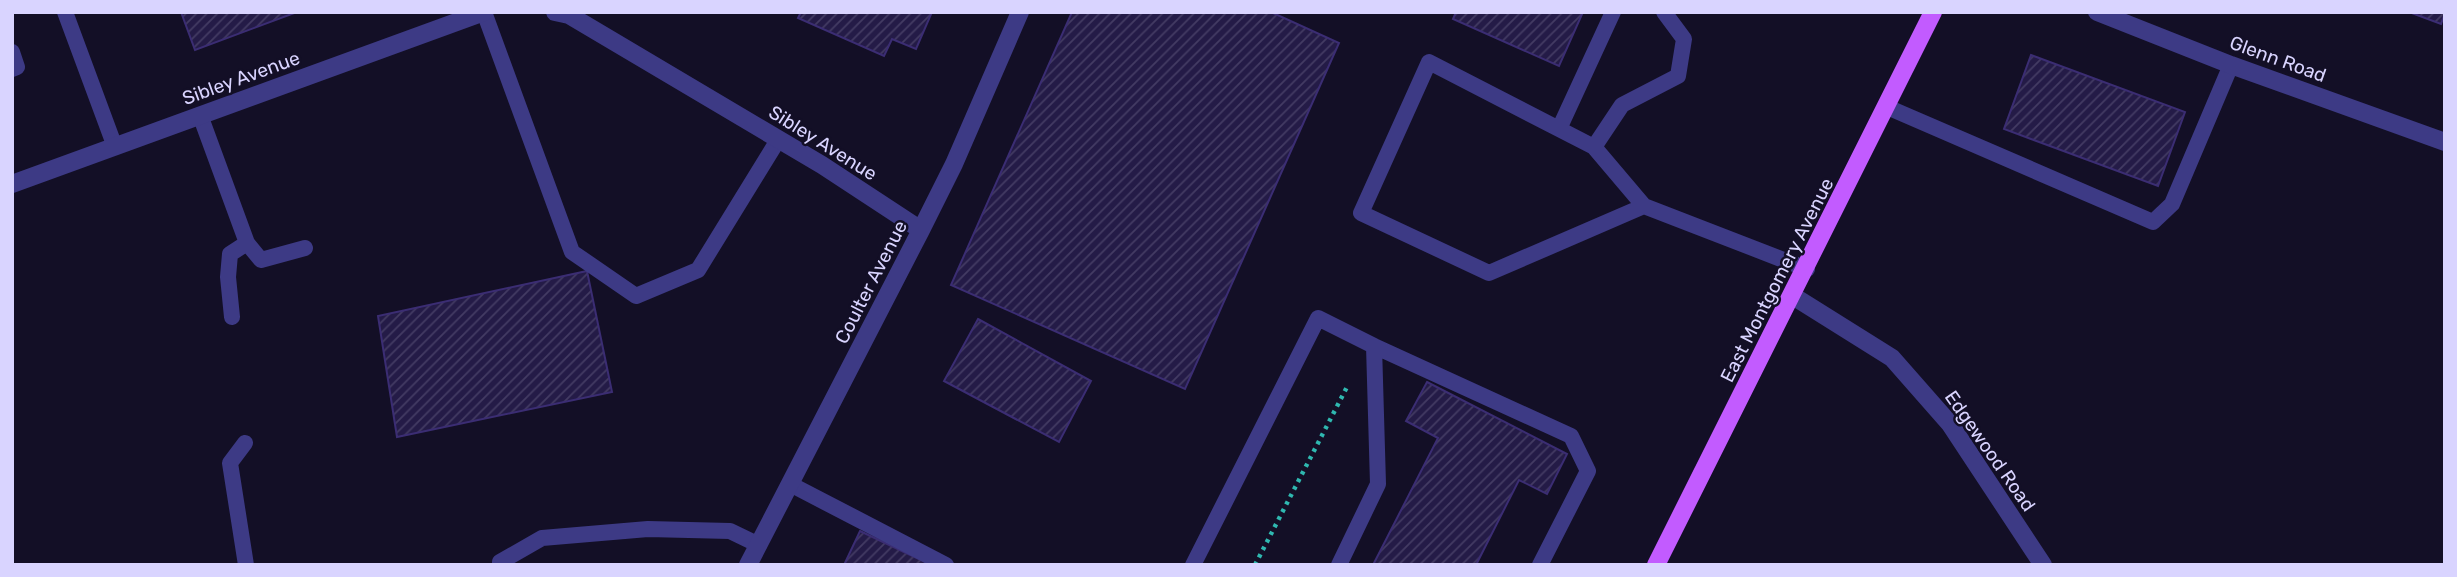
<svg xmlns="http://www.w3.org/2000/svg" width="2457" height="577" viewBox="0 0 2457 577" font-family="Rubik,sans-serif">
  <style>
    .building { fill: url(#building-hatch); stroke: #3b2d73; stroke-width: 2 }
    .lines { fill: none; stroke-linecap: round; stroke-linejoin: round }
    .path { stroke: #2fb8b0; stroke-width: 4.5; stroke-dasharray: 3.5 5; stroke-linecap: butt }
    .lane { stroke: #3d3a85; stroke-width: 16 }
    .street { stroke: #3d3a85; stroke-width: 18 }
    .primary { stroke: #c25bff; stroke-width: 18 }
    .labels { text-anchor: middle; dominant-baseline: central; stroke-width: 5; stroke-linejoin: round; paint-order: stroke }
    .street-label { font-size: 19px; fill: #d9d4ff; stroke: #130f26 }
  </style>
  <defs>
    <pattern id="building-hatch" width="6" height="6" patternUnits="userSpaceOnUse" patternTransform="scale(1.75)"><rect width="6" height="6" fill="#241b47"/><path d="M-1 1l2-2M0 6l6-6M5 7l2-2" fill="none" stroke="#433b63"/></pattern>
  </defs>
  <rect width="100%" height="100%" fill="#130f26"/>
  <!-- building -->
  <path class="building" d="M181 12H297L195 50Z
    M801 12H932L916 49 892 39 884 56 798 18Z
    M1072 12H1271L1339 43 1185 389 951 285Z
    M1456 12H1583L1559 66 1453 19Z
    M2409 12H2445V13L2441 24Z
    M2031 55 2185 112 2158 186 2004 129Z
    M587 271 612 392 397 437 378 316Z
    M978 319 1091 381 1059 442 944 381Z
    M1427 382 1567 454 1547 494 1519 480 1476 565H1373L1438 438 1406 421Z
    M860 531 904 552 932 565H844Z"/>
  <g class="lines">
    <!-- path -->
    <path class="path" d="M1255 565 1348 385"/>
    <!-- lane -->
    <path class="lane" d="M65 12 115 147
      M484 12 572 252 636 296 698 270 778 140
      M12 52 17 67 12 69
      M1887 107 2153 222 2172 204 2231 65
      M200 115 247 243 261 260 305 248
      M1559 129 1613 12
      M1594 147 1622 105 1678 76 1684 39 1664 12
      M1644 206 1594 147 1429 62 1361 213 1489 273 1644 206 1807 269
      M232 317 228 277 230 254 247 243
      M1374 346 1571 436 1588 471 1540 565
      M245 443 230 463 246 565
      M790 484 946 565
      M500 565V562L542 538 648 529 730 531 759 545
      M1193 565 1318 318 1374 346 1378 484 1339 565"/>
    <!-- street -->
    <path class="street" d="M555 12 569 15 822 165 921 230
      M2097 12 2231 65 2445 142
      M12 184 484 12
      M1793 296 1892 358 1950 424 2043 565
      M748 565 921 230 954 164 1020 12"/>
    <!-- primary -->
    <path class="primary" d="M1656 565 1933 12"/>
  </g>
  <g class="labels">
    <!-- street labels -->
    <g class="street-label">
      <text transform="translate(2278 59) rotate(20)">Glenn Road</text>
      <text transform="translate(241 78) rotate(-20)">Sibley Avenue</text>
      <text transform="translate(823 143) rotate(32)">Sibley Avenue</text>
      <text transform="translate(1777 280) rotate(-63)">East Montgomery Avenue</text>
      <text transform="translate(871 282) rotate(-63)">Coulter Avenue</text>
      <text transform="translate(1990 451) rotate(55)">Edgewood Road</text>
    </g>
  </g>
  <!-- border -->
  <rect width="2457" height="577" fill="none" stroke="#d9d4ff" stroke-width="28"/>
</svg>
